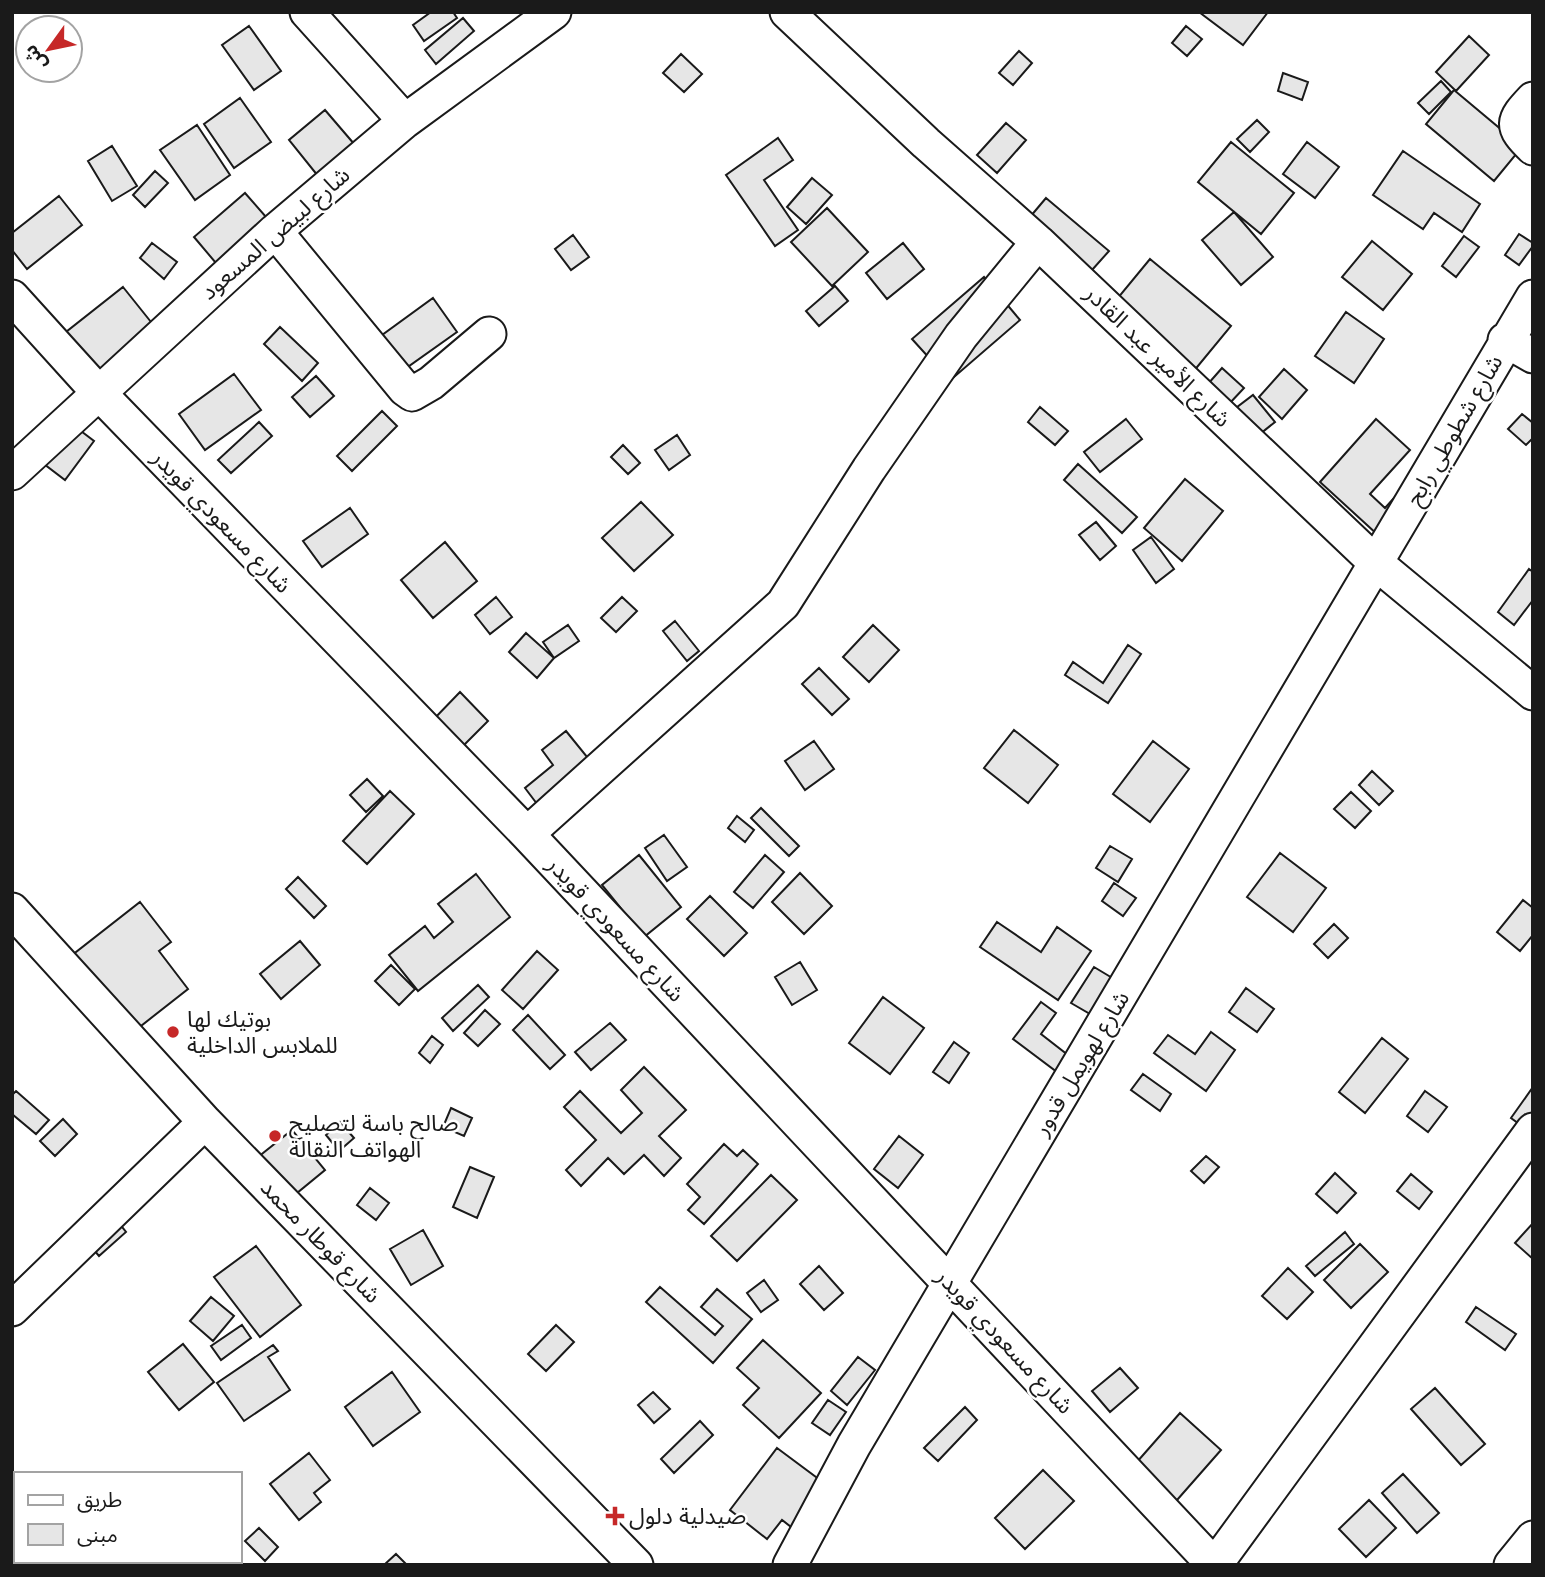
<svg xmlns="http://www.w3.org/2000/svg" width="1545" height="1577" viewBox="0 0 1545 1577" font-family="'Fira Sans','Noto Sans Arabic',sans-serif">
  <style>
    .building { fill: #e6e6e6; stroke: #1a1a1a; stroke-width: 2 }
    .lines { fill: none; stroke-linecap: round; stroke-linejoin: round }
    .street-casing { stroke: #1a1a1a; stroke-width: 37 }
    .street { stroke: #fff; stroke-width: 33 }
    .poi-dot { fill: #c62828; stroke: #fff; stroke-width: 2.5 }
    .labels { text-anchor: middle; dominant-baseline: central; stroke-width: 5; stroke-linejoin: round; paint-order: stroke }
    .street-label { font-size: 23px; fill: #1a1a1a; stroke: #fff }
    .poi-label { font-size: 23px; fill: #1a1a1a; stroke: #fff; text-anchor: start }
  </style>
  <rect width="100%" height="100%" fill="#fff"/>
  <!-- building -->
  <path class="building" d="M431 12H453L457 18 424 41 413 25Z
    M1199 12H1268L1243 45Z
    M463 18 474 31 436 64 425 50Z
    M249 26 281 71 254 90 222 45Z
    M1186 26 1202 39 1187 56 1172 43Z
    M1469 36 1489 55 1456 91 1436 72Z
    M1019 51 1032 63 1013 85 999 73Z
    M681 54 702 74 684 92 663 73Z
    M1283 73 1308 82 1302 100 1278 91Z
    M1441 81 1451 92 1429 114 1418 103Z
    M1454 90 1522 147 1494 181 1426 124Z
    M240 98 271 142 234 168 204 124Z
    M325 110 355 145 318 176 289 140Z
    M1257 120 1269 132 1250 152 1237 139Z
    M1006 123 1026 140 997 173 977 155Z
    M197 125 230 175 195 200 160 150Z
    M778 138 793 160 764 180 798 230 775 246 726 175Z
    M1231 142 1294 193 1261 234 1198 182Z
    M1307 142 1339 167 1315 198 1283 174Z
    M112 146 137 186 112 201 88 161Z
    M1403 151 1480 204 1462 232 1434 213 1423 229 1373 195Z
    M155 171 168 183 145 207 133 195Z
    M812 178 832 195 806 224 787 207Z
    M245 193 273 225 221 269 194 237Z
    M59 196 82 225 27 269 12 250V233Z
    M1046 198 1109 251 1092 270 1030 217Z
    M827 208 868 252 832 286 791 242Z
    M1234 212 1273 257 1241 285 1202 240Z
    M1519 234 1533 243V246L1519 265 1505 255Z
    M573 235 589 257 571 270 555 249Z
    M1464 236 1479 247 1456 277 1442 266Z
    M1372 241 1412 274 1383 310 1342 277Z
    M152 243 177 262 164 279 140 258Z
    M903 243 924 269 887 299 866 273Z
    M1150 259 1231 326 1193 372 1112 305Z
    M984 277 1020 320 939 390 932 361 912 339Z
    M835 286 848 301 819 326 806 311Z
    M123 287 167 342 110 387 66 332Z
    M433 298 457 332 402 371 378 338Z
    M1346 312 1384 339 1354 383 1315 356Z
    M280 327 318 363 302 381 264 344Z
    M1222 368 1244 388 1214 420 1193 401Z
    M1284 369 1307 390 1282 419 1259 397Z
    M234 374 261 410 205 450 179 414Z
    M316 376 334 396 310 417 292 397Z
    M1253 395 1275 422 1250 442 1228 414Z
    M1040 407 1068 431 1055 445 1028 422Z
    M382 411 397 426 352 471 337 456Z
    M1522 414 1533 423V438L1526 445 1508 429Z
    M1126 419 1142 439 1100 472 1084 452Z
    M1376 419 1410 450 1370 494 1385 508 1413 477 1435 497 1390 546 1320 482Z
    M259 422 272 436 231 473 218 460Z
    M73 425 94 441 65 480 44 464Z
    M677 435 690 455 669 470 655 450Z
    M623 445 640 463 628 474 611 457Z
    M1078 464 1137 517 1122 533 1064 480Z
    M1185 479 1223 511 1182 561 1144 528Z
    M641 502 673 535 634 571 602 538Z
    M350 508 368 534 322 567 303 541Z
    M1096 522 1116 546 1100 560 1079 535Z
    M1151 537 1174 569 1156 583 1133 550Z
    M445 542 477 581 433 618 401 580Z
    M1529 569 1533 572V600L1514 625 1498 612Z
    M496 597 512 617 490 634 475 615Z
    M622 597 637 611 616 632 601 618Z
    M675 621 699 651 687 661 663 631Z
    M568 625 579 641 554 658 543 642Z
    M873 625 899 650 869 682 843 657Z
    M526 633 554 658 537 678 509 652Z
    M1128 645 1141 654 1108 703 1065 675 1073 662 1103 683Z
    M819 668 849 699 832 715 802 684Z
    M460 692 488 721 459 750 431 722Z
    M1014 730 1058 765 1028 803 984 768Z
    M566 731 592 763 553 825 525 788 553 765 542 750Z
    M814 741 834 769 805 790 785 761Z
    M1153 741 1189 769 1150 822 1113 794Z
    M1372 771 1393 791 1379 805 1359 785Z
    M367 779 383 796 366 812 350 795Z
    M390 791 414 814 367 864 343 841Z
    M1351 792 1371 811 1355 828 1334 809Z
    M761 808 799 846 789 856 751 818Z
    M737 816 754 830 745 842 728 828Z
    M664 835 687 867 667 881 645 848Z
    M1110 846 1132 859 1118 882 1096 868Z
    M1280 853 1326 888 1293 932 1247 897Z
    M639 855 681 907 644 937 602 885Z
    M765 855 784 872 753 908 734 892Z
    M800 873 832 906 804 934 772 902Z
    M476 874 510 917 418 991 389 955 425 926 434 938 453 922 438 904Z
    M298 877 326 906 314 918 286 889Z
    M1114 883 1136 898 1123 916 1102 901Z
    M710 896 747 933 724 956 687 919Z
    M1523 900 1533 908V935L1520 951 1497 932Z
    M140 902 171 942 159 951 188 989 132 1033 71 956Z
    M997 922 1041 952 1057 927 1091 951 1058 1000 980 947Z
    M1334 924 1348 938 1328 958 1314 944Z
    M300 941 320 965 281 999 260 974Z
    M537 951 558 970 523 1009 502 990Z
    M800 962 817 990 792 1005 775 977Z
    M391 965 415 989 399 1005 375 981Z
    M1094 967 1119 982 1097 1018 1071 1003Z
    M478 985 489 997 453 1031 442 1018Z
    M1246 988 1274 1009 1257 1032 1229 1012Z
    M883 997 924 1028 890 1074 849 1043Z
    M1041 1002 1056 1013 1041 1034 1073 1059 1061 1075 1013 1039Z
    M485 1010 500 1024 478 1046 464 1033Z
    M528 1015 565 1055 550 1069 513 1030Z
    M610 1023 626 1040 591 1070 575 1052Z
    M1211 1032 1235 1050 1206 1091 1154 1053 1168 1035 1195 1054Z
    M432 1036 443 1045 430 1063 419 1053Z
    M1382 1038 1408 1059 1365 1113 1339 1092Z
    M954 1042 969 1053 949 1083 933 1072Z
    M644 1067 686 1110 659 1136 681 1158 664 1176 644 1155 624 1174 608 1158 581 1186 566 1170 596 1140 564 1107 580 1091 621 1133 642 1113 621 1090Z
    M1143 1074 1171 1094 1160 1111 1131 1090Z
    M1533 1087V1134L1511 1118Z
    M16 1091 49 1120 36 1134 12 1114V1095Z
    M1425 1091 1447 1107 1428 1132 1407 1116Z
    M451 1108 472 1118 464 1136 443 1127Z
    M63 1119 77 1134 55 1156 40 1141Z
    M340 1122 354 1138 339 1151 326 1135Z
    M292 1130 325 1170 286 1202 253 1161Z
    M899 1136 923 1155 898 1188 874 1169Z
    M724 1144 737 1156 743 1150 758 1164 704 1224 688 1210 700 1197 687 1184Z
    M1206 1156 1219 1167 1204 1183 1191 1171Z
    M470 1167 494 1177 477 1218 453 1207Z
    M1335 1173 1356 1193 1337 1213 1316 1194Z
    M1411 1174 1432 1192 1419 1209 1397 1191Z
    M771 1175 797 1200 737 1261 711 1236Z
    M370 1188 389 1203 376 1220 357 1205Z
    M111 1213 126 1232 99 1256 83 1237Z
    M1533 1223V1259L1515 1243Z
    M423 1230 443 1266 411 1285 390 1249Z
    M1345 1232 1354 1244 1315 1276 1306 1266Z
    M1360 1244 1388 1272 1351 1308 1324 1280Z
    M256 1246 301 1305 260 1337 214 1277Z
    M819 1266 843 1293 824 1310 800 1284Z
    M1288 1268 1313 1292 1287 1319 1262 1296Z
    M764 1280 778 1300 761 1312 747 1293Z
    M660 1287 715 1335 723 1326 701 1307 717 1289 752 1319 713 1363 646 1302Z
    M211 1297 234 1316 213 1341 190 1321Z
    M1476 1307 1516 1334 1505 1350 1466 1322Z
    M242 1325 251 1338 221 1360 211 1346Z
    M556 1325 574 1342 546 1371 528 1354Z
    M763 1340 821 1393 779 1438 743 1405 759 1388 737 1368Z
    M183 1344 214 1382 179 1410 148 1372Z
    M273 1345 278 1351 268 1357 290 1390 244 1421 217 1383Z
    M858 1357 875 1370 847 1405 831 1391Z
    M1120 1368 1138 1388 1110 1412 1092 1391Z
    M392 1372 420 1412 373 1446 345 1407Z
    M1435 1388 1485 1444 1461 1465 1411 1409Z
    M653 1392 670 1409 654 1423 638 1405Z
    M828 1400 846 1412 830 1435 812 1423Z
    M965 1407 977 1420 938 1461 924 1448Z
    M1180 1413 1221 1450 1170 1508 1129 1471Z
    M700 1421 713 1435 674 1473 661 1459Z
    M777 1448 828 1486 795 1530 782 1520 767 1539 730 1510Z
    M309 1453 330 1480 314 1493 321 1502 299 1520 270 1484Z
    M1043 1470 1074 1501 1025 1549 995 1518Z
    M1403 1474 1439 1513 1417 1533 1382 1493Z
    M1369 1500 1396 1528 1366 1557 1339 1529Z
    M259 1528 278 1547 265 1561 245 1541Z
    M396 1554 407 1565H384Z"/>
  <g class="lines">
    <!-- street casing -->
    <g class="street-casing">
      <path id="street" d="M307 12 405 121
        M787 12 926 143 1038 242 1376 563 1533 693
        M1533 99C1512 121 1510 126 1533 148
        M275 231 405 389 412 394 431 383 489 334
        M12 297 99 393 527 834 1214 1565
        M1505 340 1533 356
        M12 473 275 231 405 121 554 12
        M527 834 783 604 869 469 961 336 1038 242
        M12 910 205 1122 636 1565
        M12 1309 205 1122
        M12 1521 16 1525
        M50 1561 54 1565
        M790 1565 854 1445 1533 297
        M1215 1565 1533 1130
        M1511 1565 1533 1538"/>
    </g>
    <!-- street -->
    <use href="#street" class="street"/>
  </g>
  <!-- markers -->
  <g class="poi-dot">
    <circle cx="173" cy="1032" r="7"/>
    <circle cx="275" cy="1136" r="7"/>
    <path d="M611.5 1505.5h7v7h7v7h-7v7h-7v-7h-7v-7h7z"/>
  </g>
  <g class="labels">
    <!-- street labels -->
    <g class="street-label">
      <text transform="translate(275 233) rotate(-41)">شارع لبيض المسعود</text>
      <text transform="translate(1158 356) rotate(44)">شارع الأمير عبد القادر</text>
      <text transform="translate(1454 430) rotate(-60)">شارع شطوطي رابح</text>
      <text transform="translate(222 521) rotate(46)">شارع مسعودي قويدر</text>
      <text transform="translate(616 929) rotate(47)">شارع مسعودي قويدر</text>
      <text transform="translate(1081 1063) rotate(-59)">شارع لهويمل قدور</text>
      <text transform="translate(321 1241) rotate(46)">شارع قوطار محمد</text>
      <text transform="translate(1005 1341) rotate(47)">شارع مسعودي قويدر</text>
    </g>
    <!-- poi labels -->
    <g class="poi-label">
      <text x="187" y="1019">بوتيك لها<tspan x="187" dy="26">للملابس الداخلية</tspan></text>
      <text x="289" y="1123">صالح باسة لتصليح<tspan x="289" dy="26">الهواتف النقالة</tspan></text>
      <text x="629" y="1516">صيدلية دلول</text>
    </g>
  </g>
  <!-- border -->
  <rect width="1545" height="1577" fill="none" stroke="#1a1a1a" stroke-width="28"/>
  <!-- legend -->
  <rect x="14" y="1472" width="228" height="91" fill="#ffffff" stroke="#a3a3a3" stroke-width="2"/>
  <rect x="28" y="1495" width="35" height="10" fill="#ffffff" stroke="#a3a3a3" stroke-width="2"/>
  <text x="77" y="1507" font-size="21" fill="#1a1a1a">طريق</text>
  <rect x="28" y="1524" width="35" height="21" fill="#e6e6e6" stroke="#a3a3a3" stroke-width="2"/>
  <text x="77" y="1542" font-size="21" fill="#1a1a1a">مبنى</text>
  <!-- north arrow -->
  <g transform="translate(49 49) rotate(237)"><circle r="33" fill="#ffffff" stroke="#a3a3a3" stroke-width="2"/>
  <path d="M0-5L12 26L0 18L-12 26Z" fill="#c62828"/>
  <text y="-10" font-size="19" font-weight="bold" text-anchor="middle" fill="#1a1a1a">ش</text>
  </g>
</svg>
